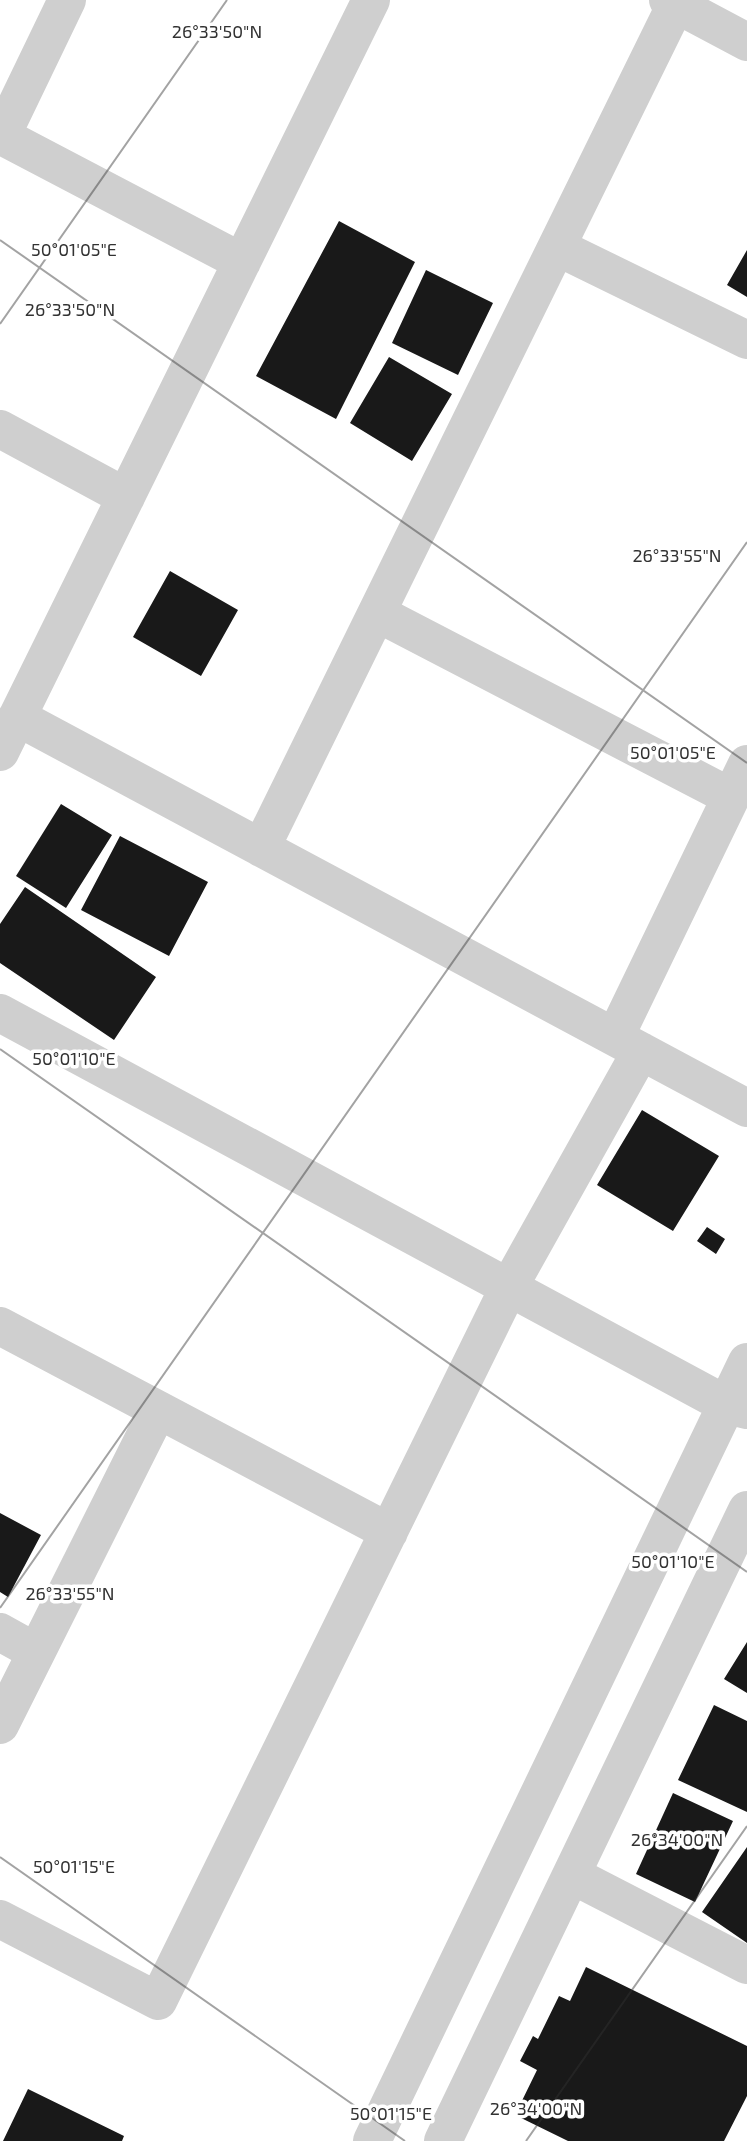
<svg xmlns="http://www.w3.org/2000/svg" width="747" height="2141" viewBox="0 0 747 2141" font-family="'Exo 2',sans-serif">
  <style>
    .building { fill: #191919 }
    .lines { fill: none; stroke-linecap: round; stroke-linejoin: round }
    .minor { stroke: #cfcfcf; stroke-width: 38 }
    .ticks { fill: none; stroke: #323232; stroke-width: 2; stroke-opacity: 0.45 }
    .ticks-label { font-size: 18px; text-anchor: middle; fill: #323232; stroke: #fff; stroke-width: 7; stroke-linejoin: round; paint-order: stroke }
  </style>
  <rect width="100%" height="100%" fill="#fff"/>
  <!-- building -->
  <path class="building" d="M339 221 415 262 336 419 256 376Z
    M747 250V297L727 285Z
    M426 270 493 303 458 375 392 343Z
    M389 357 452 394 412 461 350 423Z
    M170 571 238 610 201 676 133 637Z
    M61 804 112 835 66 908 16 876Z
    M120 836 208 882 169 956 81 910Z
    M25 887 156 977 114 1040 0 963V924Z
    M642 1110 719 1156 673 1231 597 1185Z
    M707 1227 725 1239 716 1254 697 1241Z
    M0 1513 41 1535 8 1597 0 1592Z
    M747 1642V1693L724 1679Z
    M714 1705 747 1721V1812L678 1780Z
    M673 1793 733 1821 695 1902 636 1874Z
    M747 1847V1943L702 1912Z
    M586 1967 747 2046V2096L724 2141H568L515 2115 537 2070 520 2061 533 2036 538 2039 559 1996 570 2001Z
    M28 2089 124 2136 122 2141H3Z"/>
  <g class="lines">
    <!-- minor -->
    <path class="minor" d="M668 0 747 42
      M0 135 242 262
      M2 135 67 0
      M557 247 747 340
      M0 429 126 497
      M377 613 731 797
      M17 717 747 1108
      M0 752 371 0
      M261 848 676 4
      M0 1013 727 1405 747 1410
      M615 1037 747 764
      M0 1326 389 1532
      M0 1632 36 1652
      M0 1725 158 1410
      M572 1875 747 1965
      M0 1919 158 2001 509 1287 641 1051
      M372 2141 747 1362
      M443 2141 747 1510"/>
  </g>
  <!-- ticks -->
  <path class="ticks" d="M0 240 747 763M0 324 227 0M0 1049 747 1572M0 1608 747 542M0 1857 405 2141M526 2141 747 1826"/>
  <g class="ticks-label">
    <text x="217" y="38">26°33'50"N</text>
    <text x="74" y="256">50°01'05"E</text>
    <text x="70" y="316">26°33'50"N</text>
    <text x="677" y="562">26°33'55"N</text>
    <text x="673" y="759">50°01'05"E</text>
    <text x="74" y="1065">50°01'10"E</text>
    <text x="673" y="1568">50°01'10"E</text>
    <text x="70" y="1600">26°33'55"N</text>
    <text x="677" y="1846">26°34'00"N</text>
    <text x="74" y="1873">50°01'15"E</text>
    <text x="536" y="2115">26°34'00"N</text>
    <text x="391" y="2120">50°01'15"E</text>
  </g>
</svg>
